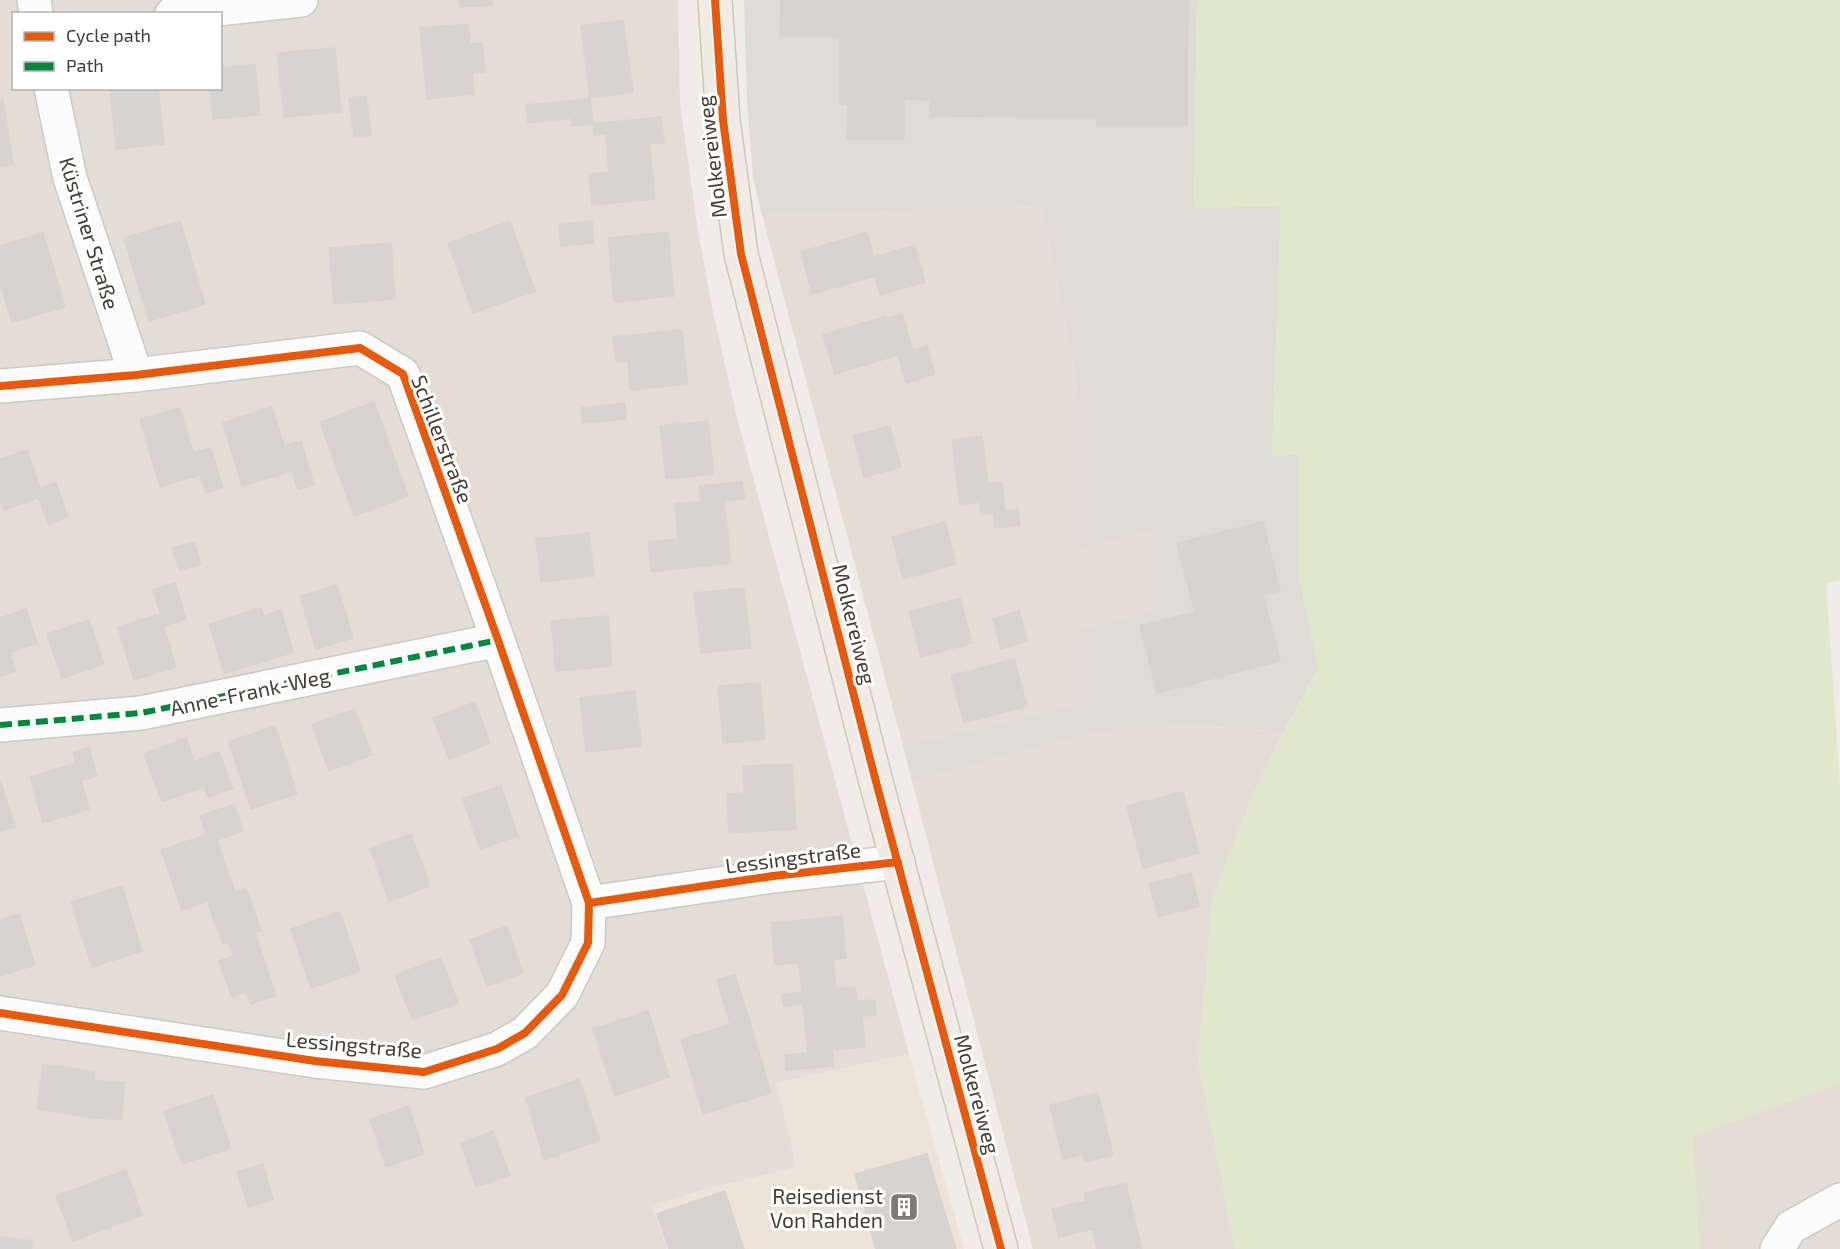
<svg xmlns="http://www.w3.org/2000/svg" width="1840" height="1249" viewBox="0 0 1840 1249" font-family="'Exo 2',sans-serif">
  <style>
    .residential { fill: #e3ddd6; fill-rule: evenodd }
    .commercial { fill: #eee3d9 }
    .industrial { fill: #dfdbd7 }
    .green { fill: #e0e7ca }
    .building { fill: #d7d3d0; stroke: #d7d3cf; stroke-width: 1.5 }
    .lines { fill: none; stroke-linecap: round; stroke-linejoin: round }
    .minor-casing { stroke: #cbc8c5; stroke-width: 36 }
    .major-casing { stroke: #d0c6b8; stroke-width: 36 }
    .minor { stroke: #fdfcfc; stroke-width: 33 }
    .major { stroke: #f0ebe4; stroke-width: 33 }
    .quiet { stroke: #00873e; stroke-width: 6; stroke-dasharray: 12 6; stroke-linecap: butt }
    .cycleway-casing { stroke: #fff; stroke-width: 11 }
    .cycleway { stroke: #e8590c; stroke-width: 8 }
    .labels { text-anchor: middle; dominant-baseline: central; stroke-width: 6; stroke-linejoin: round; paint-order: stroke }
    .street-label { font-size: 21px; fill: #443d36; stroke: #fff }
    .poi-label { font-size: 21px; fill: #443d36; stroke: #fff; text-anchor: end }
  </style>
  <rect width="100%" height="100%" fill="#efece9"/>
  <!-- residential -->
  <path class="residential" d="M0 0H678L680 104 698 231 712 307 737 418 909 1054 777 1083 797 1167 700 1191 652 1206 667 1249H0ZM14 14H220V88H14Z
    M1042 207 1078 388 1079 550 1151 529V611L1080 630V703L903 746 762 215Z
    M1188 725 1284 732 1253 793 1212 900 1198 1062 1235 1249H1033L912 781 1099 732Z
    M1840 1083V1249H1700L1692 1136Z"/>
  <!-- commercial -->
  <path class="commercial" d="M909 1054 964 1249H667L652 1206 700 1191 796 1167 776 1083Z"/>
  <!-- industrial -->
  <path class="industrial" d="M744 0H1197L1194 208 1281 206 1272 455 1298 454V573L1318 667 1284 732 1189 725 1099 732 912 781 903 746 1080 703V630L1151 611V530L1079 550 1078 388 1042 207 762 215 753 177 747 100Z"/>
  <!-- green -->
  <path class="green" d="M1197 0H1840V580L1826 583 1840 786V1083L1692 1136 1700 1249H1235L1198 1062 1212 900 1253 793 1318 667 1298 573V455L1272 456 1281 206 1194 208Z"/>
  <!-- building -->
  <path class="building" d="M459 0H492V5L460 7Z
    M781 0H1188L1187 125H1097V117L930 116V100L904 99V139H847L848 104H840V36H780Z
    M623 20 633 92 590 98 581 26Z
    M468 24 470 44 482 43 485 72 472 73 474 94 427 99 420 28Z
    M335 48 341 112 284 117 277 53Z
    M255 64 260 115 213 119 210 88H220V68Z
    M124 88H158L164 144 116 149 110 90Z
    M366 96 371 135 354 137 349 98Z
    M590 98 593 124 572 126 569 101Z
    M3 100 13 164 0 166V101Z
    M569 101 571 118 528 123 526 105Z
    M661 117 664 143 649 144 648 130 594 135 593 124Z
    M648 130 655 199 592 205 589 174 609 172 606 134Z
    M180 221 205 304 149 321 124 238Z
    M510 221 535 291 473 313 448 243Z
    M592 221 594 243 561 246 559 224Z
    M668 232 674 296 614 302 608 238Z
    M867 232 879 275 812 294 801 252Z
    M43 233 65 307 12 322 0 283V246Z
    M391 243 395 299 334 304 329 248Z
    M915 245 925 282 880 295 875 276 879 275 874 257Z
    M902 314 913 350 898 355 887 319Z
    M886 316 898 355 835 374 823 335Z
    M682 330 688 384 630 390 628 361 616 362 613 337Z
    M927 346 935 374 906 383 898 355Z
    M374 402 408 496 354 516 320 422Z
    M625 403 626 419 583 423 581 408Z
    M272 407 292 471 242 486 223 423Z
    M180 408 200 475 160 487 140 419Z
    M708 421 714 474 666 479 660 426Z
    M890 426 901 467 864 477 853 436Z
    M982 436 988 484 1002 482 1005 511 1018 509 1020 525 995 528 993 513 981 515 980 502 960 505 952 440Z
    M301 441 314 485 298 490 284 446Z
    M211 448 223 488 206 493 193 453Z
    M27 450 43 496 4 510 0 499V459Z
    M742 482 745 499 701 502 699 486Z
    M56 483 68 517 48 524 39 498 43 496 40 488Z
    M724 499 731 563 651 572 648 542 678 539 675 504Z
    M945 522 956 564 903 579 892 537Z
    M1263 522 1280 591 1263 595 1280 661 1157 693 1140 626 1195 612 1177 543Z
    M589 533 594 576 541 582 536 539Z
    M194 542 201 564 179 570 172 548Z
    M175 583 186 619 164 626 153 590Z
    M337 585 353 638 316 649 300 596Z
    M744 588 751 648 701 653 694 593Z
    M960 598 972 643 921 657 909 612Z
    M261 608 276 658 224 673 209 624Z
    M26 609 37 643 9 653 0 626V618Z
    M281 610 293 652 276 658 263 616Z
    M1019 611 1027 641 1001 649 993 619Z
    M160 614 176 667 134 680 118 627Z
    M608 616 612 666 556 671 551 621Z
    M89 620 104 664 62 678 47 634Z
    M2 630 16 671 0 677V631Z
    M1014 659 1027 706 964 723 951 676Z
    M760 683 765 739 723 743 718 686Z
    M635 691 638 718 583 725 580 698Z
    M475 702 490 743 449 759 433 718Z
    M355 709 372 755 329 771 312 725Z
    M638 718 642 746 586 752 583 725Z
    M275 726 297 794 251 809 229 742Z
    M186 738 204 787 162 802 144 754Z
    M89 747 97 776 81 781 73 752Z
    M219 752 233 789 208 797 195 761Z
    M76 763 89 809 43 823 30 777Z
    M792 764 796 829 729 833 727 794 744 793 743 766Z
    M0 779 15 827 0 831Z
    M501 786 518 836 480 849 463 799Z
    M1183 792 1199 853 1143 868 1127 806Z
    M234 804 243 831 217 840 214 832 206 834 200 816Z
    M214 832 235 892 182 910 161 850Z
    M411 834 430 886 389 901 370 849Z
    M1191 873 1199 906 1158 917 1149 884Z
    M122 886 142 951 92 967 71 902Z
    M246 888 252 904 213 918 208 902Z
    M252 904 261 931 255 933 276 996 251 1004 246 992 232 997 219 961 234 956 229 942 223 944 213 918Z
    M340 912 360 971 311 988 291 929Z
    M19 914 35 965 0 976V920Z
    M842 916 846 958 775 965 771 923Z
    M507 926 523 973 487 986 470 940Z
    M441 958 458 1003 412 1020 395 975Z
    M833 960 836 989 802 992 799 963Z
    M735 974 749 1019 730 1024 717 980Z
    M855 987 857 1001 875 1000 876 1015 862 1016 865 1047 832 1050 834 1066 786 1070 785 1055 808 1053 803 1004 783 1006 782 994Z
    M648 1011 669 1077 615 1096 593 1029Z
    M749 1019 771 1093 703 1114 681 1039Z
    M43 1064 95 1072 89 1117 37 1109Z
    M579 1079 600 1140 544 1160 526 1098Z
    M93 1080 125 1083 121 1120 89 1117Z
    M1098 1093 1113 1155 1085 1162 1083 1154 1063 1159 1050 1105Z
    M213 1095 231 1148 182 1164 164 1111Z
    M409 1106 424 1154 386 1167 370 1119Z
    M493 1131 510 1175 476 1187 461 1143Z
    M927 1154 956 1249H876L855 1174Z
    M263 1164 273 1200 248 1207 237 1172Z
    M126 1170 142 1215 73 1241 56 1196Z
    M1126 1183 1142 1249H1097L1084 1193Z
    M725 1191 744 1249H669L657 1214Z
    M1086 1201 1093 1229 1059 1237 1052 1209Z
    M0 1237 32 1241 31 1249H0Z"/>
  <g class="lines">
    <!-- minor casing -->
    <g class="minor-casing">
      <path id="minor" d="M34 0 36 14
        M172 14 301 0
        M51 88 70 178 136 375
        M0 386 136 375 360 348 403 374 498 640 589 903
        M0 725 141 713 498 640
        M0 1013 315 1061 424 1072 497 1049 525 1033 562 995 588 943 589 903 773 876 898 862
        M1777 1249 1791 1227 1840 1200"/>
    </g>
    <!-- major casing -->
    <g class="major-casing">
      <path id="major" d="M715 0 723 120 741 254 875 778 1001 1249"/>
    </g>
    <!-- minor -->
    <use href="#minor" class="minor"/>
    <!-- major -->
    <use href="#major" class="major"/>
    <!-- quiet -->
    <path class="quiet" d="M0 725 141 713 498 640"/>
    <!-- cycleway casing -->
    <g class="cycleway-casing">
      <path id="cycleway" d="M715 0 723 120 741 254 875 778 1001 1249
        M0 386 136 375 360 348 403 374 498 640 589 903
        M0 1013 315 1061 424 1072 497 1049 525 1033 562 995 588 943 589 903 773 876 898 862"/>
    </g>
    <!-- cycleway -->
    <use href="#cycleway" class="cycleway"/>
  </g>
  <!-- icons -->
  <defs>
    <g id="building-square" transform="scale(1.5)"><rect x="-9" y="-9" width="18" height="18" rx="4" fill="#807a75" stroke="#fff"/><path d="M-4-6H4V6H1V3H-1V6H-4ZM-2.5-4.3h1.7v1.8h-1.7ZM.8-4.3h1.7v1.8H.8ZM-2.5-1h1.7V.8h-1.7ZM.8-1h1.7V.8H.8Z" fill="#fff"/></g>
  </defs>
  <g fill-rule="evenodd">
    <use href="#building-square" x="904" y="1207"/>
  </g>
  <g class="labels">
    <!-- street labels -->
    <g class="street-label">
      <text transform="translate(711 157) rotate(-97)">Molkereiweg</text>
      <text transform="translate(90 233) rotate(73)">Küstriner Straße</text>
      <text transform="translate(443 439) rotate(69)">Schillerstraße</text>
      <text transform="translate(855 624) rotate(76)">Molkereiweg</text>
      <text transform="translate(250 691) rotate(-12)">Anne-Frank-Weg</text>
      <text transform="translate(793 857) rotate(-7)">Lessingstraße</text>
      <text transform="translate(354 1044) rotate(5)">Lessingstraße</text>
      <text transform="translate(978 1094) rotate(75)">Molkereiweg</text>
    </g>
    <!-- poi labels -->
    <g class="poi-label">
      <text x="883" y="1195">Reisedienst<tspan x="883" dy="24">Von Rahden</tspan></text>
    </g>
  </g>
  <!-- legend -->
  <rect x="12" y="12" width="210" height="78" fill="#ffffff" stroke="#b4b1af" stroke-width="1.5"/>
  <rect x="24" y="32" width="30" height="9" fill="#e8590c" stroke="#b4b1af" stroke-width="1.5"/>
  <text x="66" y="42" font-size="18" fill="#443d36">Cycle path</text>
  <rect x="24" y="62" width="30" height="9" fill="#00873e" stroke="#b4b1af" stroke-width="1.5"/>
  <text x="66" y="72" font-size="18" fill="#443d36">Path</text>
</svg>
